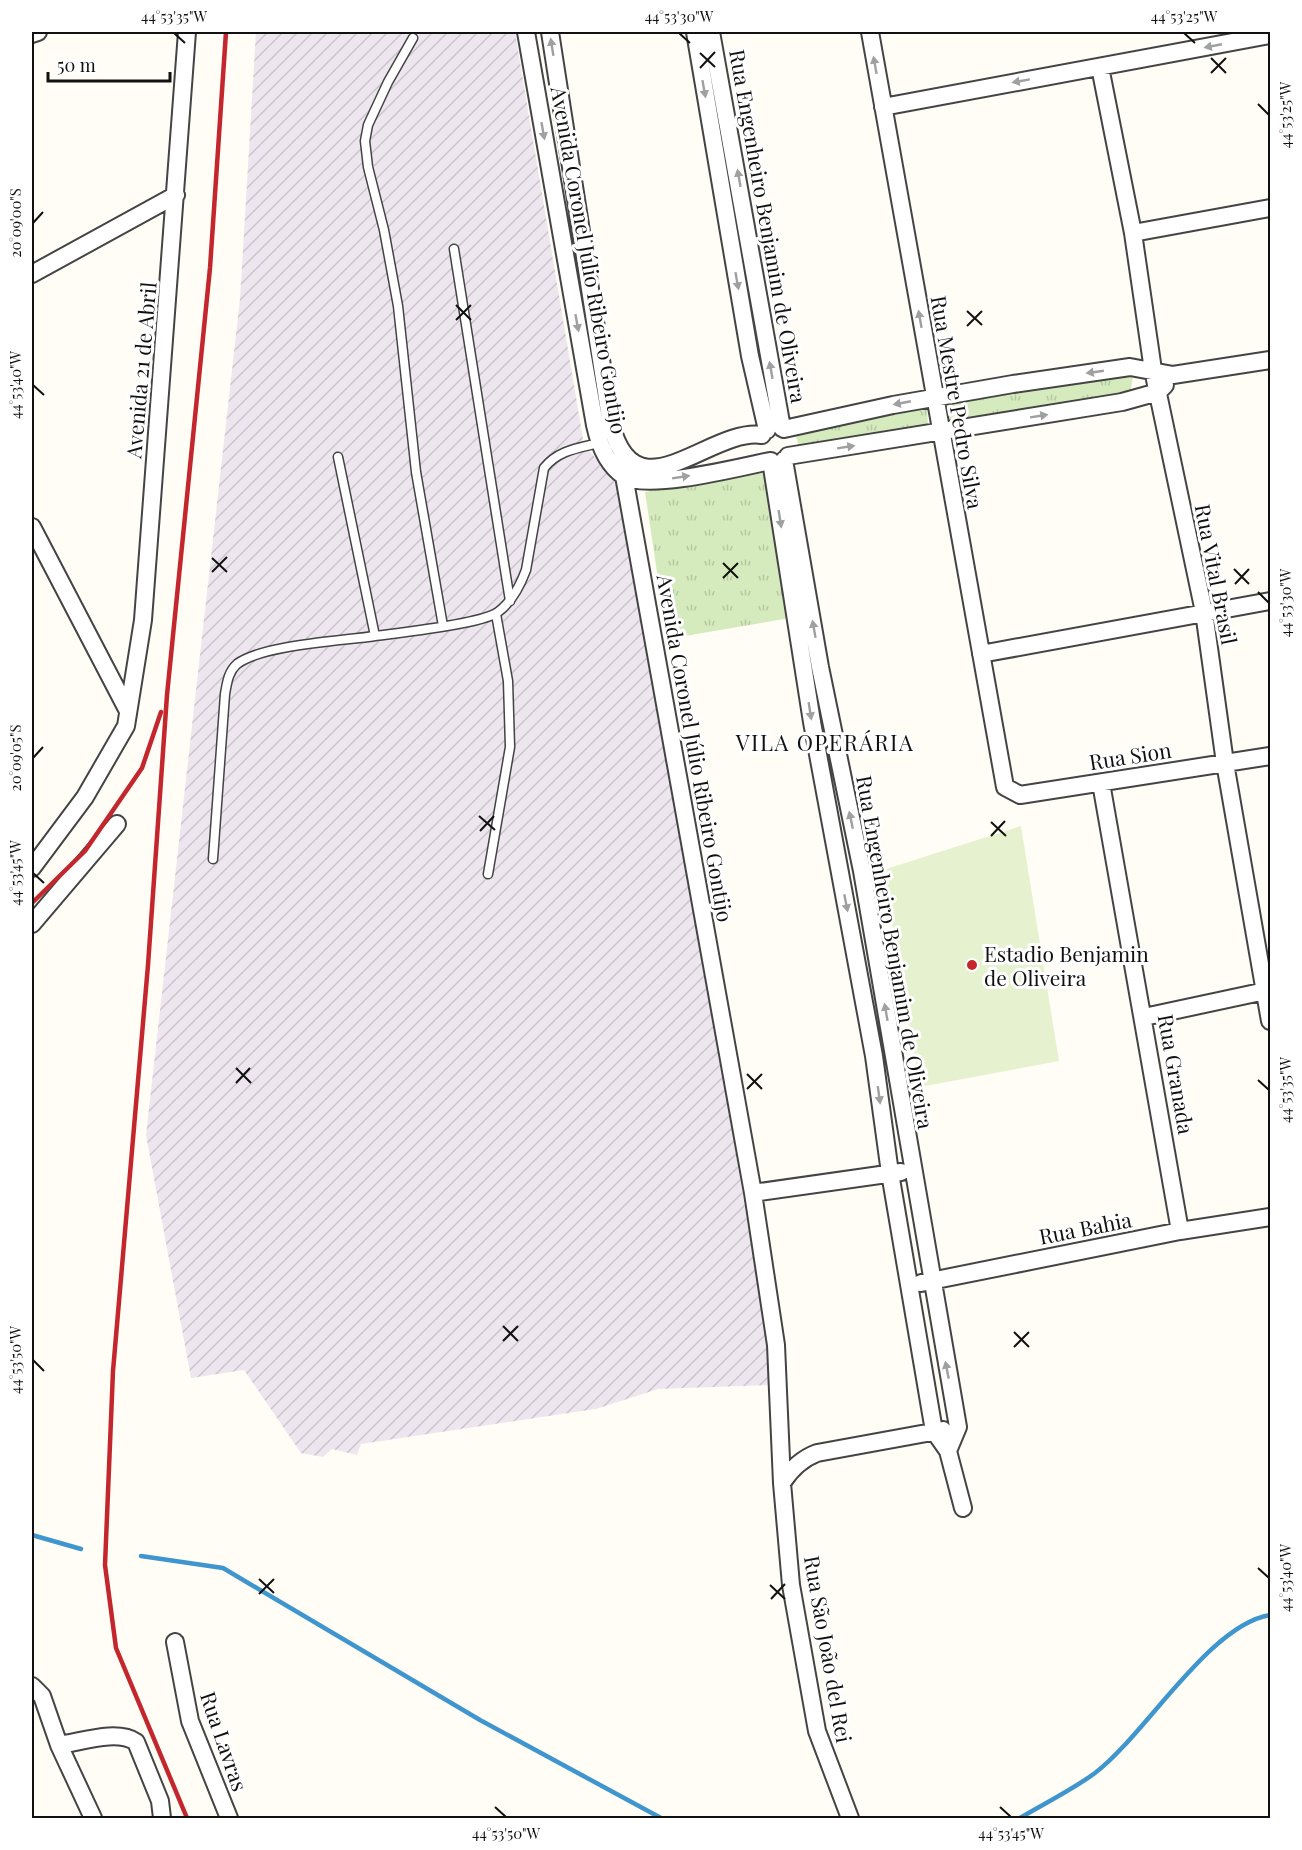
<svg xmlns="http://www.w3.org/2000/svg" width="1302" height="1850" viewBox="0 0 1302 1850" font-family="'Playfair Display',serif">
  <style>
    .industrial { fill: url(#industrial-furrows) }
    .park { fill: url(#park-tufts) }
    .pitch { fill: #e6f2cf }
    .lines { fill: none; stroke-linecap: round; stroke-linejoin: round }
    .stream { stroke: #3f96cf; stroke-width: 4.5 }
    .service-casing { stroke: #444; stroke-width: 11 }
    .minor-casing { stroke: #444; stroke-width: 20 }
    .service { stroke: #fff; stroke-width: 8 }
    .minor { stroke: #fff; stroke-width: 16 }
    .rail { stroke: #c4262e; stroke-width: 4.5 }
    .oneway { fill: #a0a0a0 }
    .ticks { fill: none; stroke: #111; stroke-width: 2 }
    .poi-dot { fill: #c4262e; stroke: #fff; stroke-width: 2 }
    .labels { text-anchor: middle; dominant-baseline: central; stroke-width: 6; stroke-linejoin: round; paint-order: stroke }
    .street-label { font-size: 21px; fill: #111; stroke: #fff }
    .poi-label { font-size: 21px; fill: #111; stroke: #fff; text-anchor: start }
    .neighbourhood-label { font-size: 22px; letter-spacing: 1.5px; fill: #111; stroke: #fff }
    .neatline { fill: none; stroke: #111; stroke-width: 2 }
    .ticks-label { font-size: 15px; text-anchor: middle; fill: #111 }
  </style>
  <defs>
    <pattern id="industrial-furrows" width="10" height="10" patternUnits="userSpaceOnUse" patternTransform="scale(1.5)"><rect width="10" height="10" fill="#eee6ef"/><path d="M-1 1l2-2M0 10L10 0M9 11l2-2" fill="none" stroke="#cbc4cc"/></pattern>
    <pattern id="park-tufts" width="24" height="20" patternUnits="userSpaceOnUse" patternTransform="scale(1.5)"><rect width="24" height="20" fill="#d5ebbd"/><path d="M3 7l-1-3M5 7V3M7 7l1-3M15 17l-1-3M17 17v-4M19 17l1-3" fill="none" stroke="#b6c8a1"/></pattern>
  </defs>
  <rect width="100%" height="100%" fill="#fffdf5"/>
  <!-- industrial -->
  <path class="industrial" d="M256 32H515L584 445 623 488 768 1343 771 1385 658 1389 596 1409 361 1444 357 1455 332 1449 323 1457 301 1453 244 1370 191 1378 146 1135 240 299Z"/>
  <!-- park -->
  <path class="park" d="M1134 369 1130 395 943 426 940 399Z
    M927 405 928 429 800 450 794 429Z
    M766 468 790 618 667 639 645 492Z"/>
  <!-- pitch -->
  <path class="pitch" d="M1021 826 1059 1061 920 1087 883 870Z"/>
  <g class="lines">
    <!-- stream -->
    <path class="stream" d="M32 1535 81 1549
      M141 1556 223 1568 480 1720 661 1818
      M1020 1818C1045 1803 1072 1790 1095 1773 1146 1734 1209 1625 1270 1615"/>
    <!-- service casing -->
    <g class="service-casing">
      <path id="service" d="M413 38 388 82 368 125 365 141 368 167 384 230 398 306 416 472 443 626
        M454 249 510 601
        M338 457 375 636C398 633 482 624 498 612 512 602 520 586 526 570L544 468C559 449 581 448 603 442
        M213 859 225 694C227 683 228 672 237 664 262 645 341 641 375 636
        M488 874 510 747 508 681 496 614"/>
    </g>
    <!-- minor casing -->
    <g class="minor-casing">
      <path id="minor" d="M526 32 595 425C599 444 606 464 624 476 646 491 741 467 770 461
        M550 32 611 424C635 520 710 427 762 435
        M695 32 750 356 767 430
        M711 32 782 428
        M870 32 1005 787 1020 795 1270 756
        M32 34 38 32
        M1100 67 1133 233 1153 370 1204 612 1225 763 1270 1021
        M883 107 1270 35
        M1133 233 1270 208
        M32 274 176 195
        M784 429 893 405 1013 384 1130 367 1173 375 1270 360
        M623 455 624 476 753 1193 776 1345 782 1483 791 1585 817 1731 850 1818
        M788 456 1122 402 1158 392 1165 385
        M784 460 820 667 862 871 958 1427 948 1451
        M771 461 812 722 874 1056 890 1173 934 1431 948 1451 963 1508
        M32 527 128 711
        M981 654 1270 601
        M1101 783 1180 1231
        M32 868 85 797 126 726 143 620 187 32
        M32 924 117 824
        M1144 1017 1270 990
        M753 1193 901 1172
        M921 1283 1180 1231 1270 1217
        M782 1483C791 1469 801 1459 817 1453L943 1430
        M175 1642 190 1721 229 1818
        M32 1686 42 1696 59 1745 93 1818
        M59 1745C81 1742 117 1729 136 1742L160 1801 162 1818"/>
    </g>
    <!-- service -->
    <use href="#service" class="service"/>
    <!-- minor -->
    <use href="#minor" class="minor"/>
    <!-- rail -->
    <path class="rail" d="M32 903 85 851 142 768 161 712
      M187 1818 116 1648 105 1565 113 1371 148 965 167 695 210 268 226 32"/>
  </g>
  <!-- one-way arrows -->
  <defs><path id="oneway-solid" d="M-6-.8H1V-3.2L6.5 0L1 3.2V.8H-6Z" transform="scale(1.5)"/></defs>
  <g class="oneway">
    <use href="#oneway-solid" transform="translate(1213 46) rotate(169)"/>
    <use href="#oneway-solid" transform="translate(552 47) rotate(-99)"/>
    <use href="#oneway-solid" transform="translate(875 65) rotate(-100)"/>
    <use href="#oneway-solid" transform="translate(1021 81) rotate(170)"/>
    <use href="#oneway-solid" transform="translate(704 89) rotate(80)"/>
    <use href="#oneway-solid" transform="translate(543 131) rotate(80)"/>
    <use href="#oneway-solid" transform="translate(739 178) rotate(-100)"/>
    <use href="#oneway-solid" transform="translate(737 281) rotate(80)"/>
    <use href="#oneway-solid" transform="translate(920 319) rotate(-100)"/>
    <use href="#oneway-solid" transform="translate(577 323) rotate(80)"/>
    <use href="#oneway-solid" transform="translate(771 370) rotate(-100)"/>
    <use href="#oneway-solid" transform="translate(1095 372) rotate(172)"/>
    <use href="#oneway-solid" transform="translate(902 403) rotate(169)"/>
    <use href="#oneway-solid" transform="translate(1039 416) rotate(-9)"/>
    <use href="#oneway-solid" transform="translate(846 447) rotate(-9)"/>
    <use href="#oneway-solid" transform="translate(681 477) rotate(-9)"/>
    <use href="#oneway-solid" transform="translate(780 519) rotate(81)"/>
    <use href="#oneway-solid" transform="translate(814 629) rotate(-100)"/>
    <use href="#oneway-solid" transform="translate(810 711) rotate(81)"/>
    <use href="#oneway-solid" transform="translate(851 820) rotate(-102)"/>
    <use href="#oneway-solid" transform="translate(846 903) rotate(79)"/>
    <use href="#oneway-solid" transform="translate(886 1012) rotate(-100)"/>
    <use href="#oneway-solid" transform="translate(879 1095) rotate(82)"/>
    <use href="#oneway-solid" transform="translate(947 1370) rotate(-101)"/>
  </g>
  <!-- ticks -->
  <path class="ticks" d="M174 33 185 43M679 33 690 43M1184 33 1195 43M700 53 715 67M1211 58 1226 73M700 68 715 52M1211 73 1226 58M1258 104 1269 115M33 223 43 212M456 305 471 320M967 311 982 325M456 320 471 305M967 326 982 311M33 385 44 395M212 558 227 572M723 563 738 578M1234 569 1249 584M212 572 227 557M723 578 738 563M1235 584 1249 569M1258 592 1269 603M33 758 43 747M479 816 495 830M991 822 1006 836M480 831 494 816M991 836 1005 821M33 873 44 883M236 1068 251 1083M747 1074 762 1089M1258 1080 1269 1090M236 1083 250 1068M747 1089 762 1074M503 1326 518 1341M1014 1332 1029 1347M503 1341 518 1326M1014 1347 1029 1332M33 1360 44 1371M1258 1568 1269 1578M259 1579 274 1593M770 1585 785 1599M259 1594 274 1579M771 1599 785 1584M495 1807 506 1817M1000 1807 1011 1817"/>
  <!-- markers -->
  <circle class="poi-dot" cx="972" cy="965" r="6"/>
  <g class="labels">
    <!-- street labels -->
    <g class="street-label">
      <text transform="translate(769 226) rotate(80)">Rua Engenheiro Benjamim de Oliveira</text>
      <text transform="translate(590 260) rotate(80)">Avenida Coronel Júlio Ribeiro Gontijo</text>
      <text transform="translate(140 370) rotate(-85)">Avenida 21 de Abril</text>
      <text transform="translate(958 402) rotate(80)">Rua Mestre Pedro Silva</text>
      <text transform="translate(1217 574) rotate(79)">Rua Vital Brasil</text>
      <text transform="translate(696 748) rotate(80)">Avenida Coronel Júlio Ribeiro Gontijo</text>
      <text transform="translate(1130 755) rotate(-9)">Rua Sion</text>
      <text transform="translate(896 952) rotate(80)">Rua Engenheiro Benjamim de Oliveira</text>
      <text transform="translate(1177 1074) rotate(80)">Rua Granada</text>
      <text transform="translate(1085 1227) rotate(-11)">Rua Bahia</text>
      <text transform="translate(829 1649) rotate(80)">Rua São João del Rei</text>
      <text transform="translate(225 1741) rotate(71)">Rua Lavras</text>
    </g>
    <!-- poi labels -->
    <g class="poi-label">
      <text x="984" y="953">Estadio Benjamin<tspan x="984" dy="24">de Oliveira</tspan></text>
    </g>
    <!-- neighbourhood labels -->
    <g class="neighbourhood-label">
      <text x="825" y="742">VILA OPERÁRIA</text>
    </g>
  </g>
  <!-- border -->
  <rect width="1302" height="1850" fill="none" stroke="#ffffff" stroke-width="66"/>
  <!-- scale -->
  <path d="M48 72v9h122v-9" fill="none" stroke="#111111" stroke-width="3"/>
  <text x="57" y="72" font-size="18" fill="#111111" stroke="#ffffff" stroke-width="4.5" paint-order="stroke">50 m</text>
  <rect x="33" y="33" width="1236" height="1784" class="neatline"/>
  <g class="ticks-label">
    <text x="174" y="22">44°53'35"W</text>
    <text x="679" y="22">44°53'30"W</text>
    <text x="1184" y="22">44°53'25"W</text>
    <text transform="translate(1286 115) rotate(-90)" y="5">44°53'25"W</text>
    <text transform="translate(16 223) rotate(-90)" y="5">20°09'00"S</text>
    <text transform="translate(16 385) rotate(-90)" y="5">44°53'40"W</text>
    <text transform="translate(1286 603) rotate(-90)" y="5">44°53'30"W</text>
    <text transform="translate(16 758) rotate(-90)" y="5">20°09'05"S</text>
    <text transform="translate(16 873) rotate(-90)" y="5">44°53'45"W</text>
    <text transform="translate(1286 1090) rotate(-90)" y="5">44°53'35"W</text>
    <text transform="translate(16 1360) rotate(-90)" y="5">44°53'50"W</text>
    <text transform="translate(1286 1578) rotate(-90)" y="5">44°53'40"W</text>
    <text x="506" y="1839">44°53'50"W</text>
    <text x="1011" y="1839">44°53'45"W</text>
  </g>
</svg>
